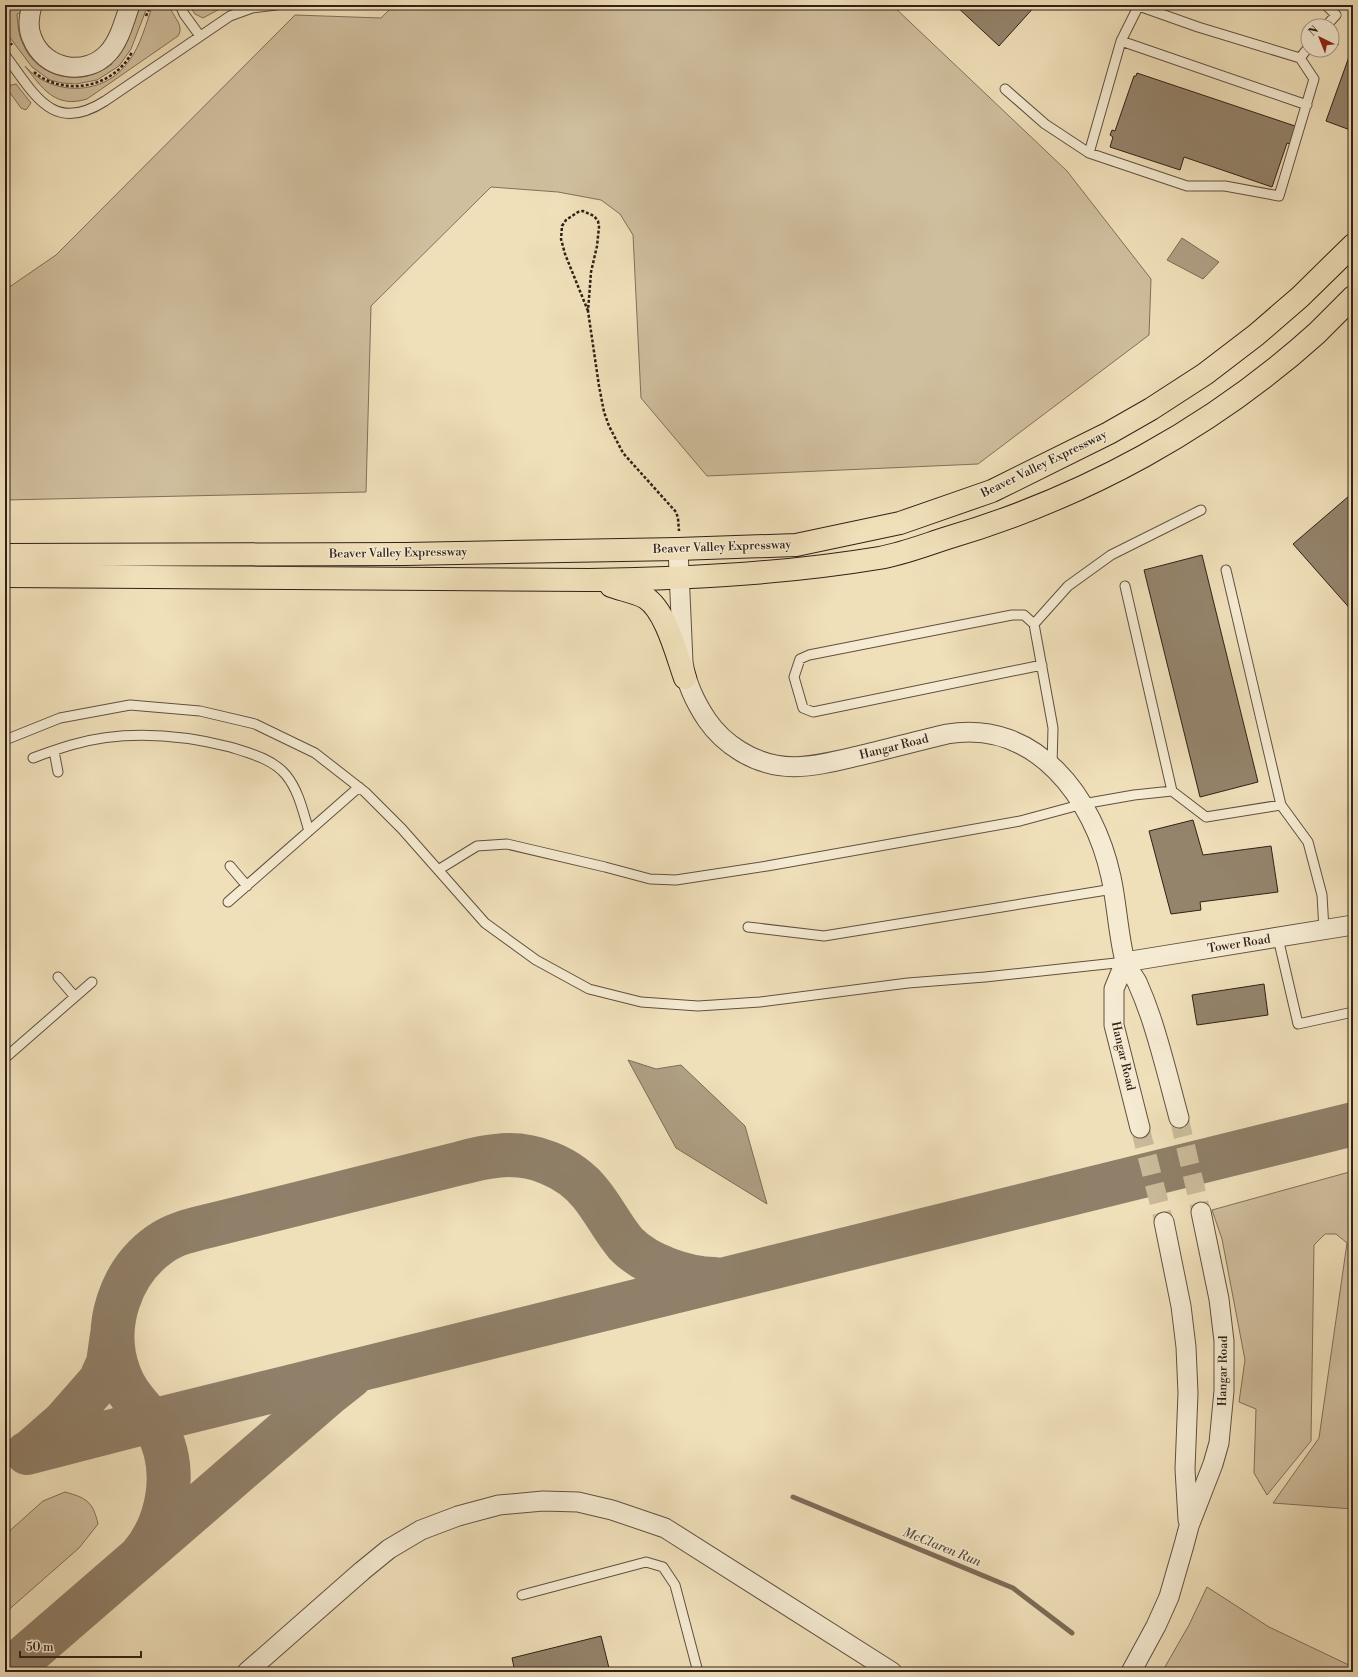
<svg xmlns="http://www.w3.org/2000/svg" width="1358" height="1677" viewBox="0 0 1358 1677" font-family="'Libre Bodoni',serif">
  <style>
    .green { fill: #d0bf9e; stroke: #80705b }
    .water { fill: #af9f83; stroke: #7d6c58 }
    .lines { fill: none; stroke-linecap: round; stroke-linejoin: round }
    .stream { stroke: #7d6c58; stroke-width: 5 }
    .taxiway { stroke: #908069; stroke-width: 44 }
    .building { fill: #94846c; stroke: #312018 }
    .street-tunnel { stroke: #caba9a; stroke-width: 19; stroke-dasharray: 19 10; stroke-linecap: butt }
    .lane-casing { stroke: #615040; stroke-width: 11 }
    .street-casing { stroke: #615040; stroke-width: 21 }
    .highway-casing { stroke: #312018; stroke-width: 24 }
    .path { stroke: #312018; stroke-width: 2.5; stroke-dasharray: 3 2; stroke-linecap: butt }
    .lane { stroke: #f5ebd2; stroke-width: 9 }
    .street { stroke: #f5ebd2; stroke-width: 19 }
    .highway { stroke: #f0e0ba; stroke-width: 22 }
    .labels { text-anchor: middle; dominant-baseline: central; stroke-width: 3; stroke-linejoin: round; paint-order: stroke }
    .street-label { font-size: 12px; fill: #312018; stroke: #f5ebd2 }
    .water-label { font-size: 13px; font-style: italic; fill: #5d4c3d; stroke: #f5ebd2 }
  </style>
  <rect width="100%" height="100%" fill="#f0e0ba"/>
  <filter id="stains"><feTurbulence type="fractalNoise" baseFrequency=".005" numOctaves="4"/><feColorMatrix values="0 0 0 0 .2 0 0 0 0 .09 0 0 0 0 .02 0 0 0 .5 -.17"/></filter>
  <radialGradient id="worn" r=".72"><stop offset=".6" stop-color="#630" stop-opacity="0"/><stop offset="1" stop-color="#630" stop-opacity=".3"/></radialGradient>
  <!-- green -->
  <path class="green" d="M5 5H22L20 13 17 14C18 24 18 34 23 44 38 80 83 87 112 64V63L125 44 140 5H148L131 49 119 66 97 80 76 84 62 83 50 80 32 67 5 31Z
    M153 5H169C172 16 185 25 178 36L87 99C55 109 42 88 25 66 52 97 105 96 129 61 141 45 146 23 153 5Z
    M189 5H227L203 18 195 14Z
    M394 5H892L1067 171 1151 279 1149 335 978 464 707 476 641 398 633 235 620 214 601 200 558 192 491 187 371 306 366 492 5 500V290L56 255 295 15 381 18Z
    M16 84 31 103 26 110 21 108 8 90 11 85Z
    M1353 1171V1509L1273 1503 1319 1438 1347 1243 1336 1234H1325L1314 1245 1311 1441 1267 1495 1254 1473 1256 1409 1239 1402 1245 1360 1222 1239 1212 1210Z
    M65 1492C87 1498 93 1502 98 1524L79 1548 5 1613V1535L43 1501Z
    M1207 1587 1269 1627 1353 1667V1672H1162L1189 1625Z"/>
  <!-- water -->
  <path class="water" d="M1182 238 1219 262 1203 279 1167 260Z
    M628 1060 656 1069 681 1065 745 1126 767 1204 676 1148Z"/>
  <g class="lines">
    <!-- stream -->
    <path class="stream" d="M793 1497 1013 1588 1072 1633"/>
    <!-- taxiway -->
    <path class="taxiway" d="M32 1450 64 1422 100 1381 108 1363 112 1335
      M27 1453 151 1421 1353 1124
      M139 1558C169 1524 179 1469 156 1428 144 1409 126 1395 119 1373 102 1327 120 1272 160 1244 174 1234 191 1230 208 1226L461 1163C472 1160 484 1157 496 1156 531 1151 570 1167 591 1194 604 1210 613 1229 626 1244 646 1265 687 1279 715 1279
      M7 1672 327 1395 351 1376"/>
  </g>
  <!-- building -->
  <path class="building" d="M955 5H1036L999 46Z
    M1350 54 1353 55V131L1326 121Z
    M1137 73 1298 127 1290 144 1287 143 1272 187 1184 157 1180 170 1110 147 1113 137 1110 135 1112 130 1115 131 1134 76H1136Z
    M1349 496 1353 501V612L1293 544Z
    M1202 555 1258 782 1200 797 1144 570Z
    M1193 820 1203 855 1271 846 1278 892 1200 902 1201 910 1171 914 1149 831Z
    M1264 984 1268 1015 1197 1025 1192 995Z
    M601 1636 610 1672H515L512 1658Z"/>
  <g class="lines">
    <!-- street-tunnel -->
    <path class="street-tunnel" d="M1179 1118 1201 1212
      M1140 1128 1164 1222"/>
    <!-- lane casing -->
    <g class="lane-casing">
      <path id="lane" d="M180 5 184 14 200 36
        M1326 5 1336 15 1326 26
        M1121 41 1307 105
        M5 55C34 93 52 135 105 101L230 16 252 8 276 5
        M1300 58 1308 48
        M1005 89 1045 124 1089 153 1187 186H1225L1279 196 1314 79 1300 58 1198 27 1136 5
        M1089 153 1121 41 1138 7 1141 5
        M1226 570 1281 805
        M1125 586 1172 791
        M1034 624 1068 586 1111 555 1201 510
        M1042 665 813 712 803 708 794 677 800 659 809 655 1012 615H1024L1034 624 1053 728 1052 766
        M5 740 60 718 130 705 200 711 255 724 315 753 365 792 402 829 485 923 536 960 589 989 641 1002 698 1006 760 1002 908 983 985 977 1125 962
        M54 751 58 772
        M33 758C46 753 58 749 71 745 123 730 178 734 230 747 249 753 273 759 286 775 299 791 303 812 309 831
        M230 866 247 886
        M438 870 477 846 507 844 605 867 650 879 676 880 767 866 1020 821 1083 804 1134 795 1172 791 1206 817 1281 805 1308 842 1322 895 1324 930
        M228 902 359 787
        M748 927 824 936 1113 889
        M1278 938 1298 1024 1353 1012
        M58 977 75 997
        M5 1058 92 982
        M522 1595 646 1562 663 1567 675 1585 698 1672"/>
    </g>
    <!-- street casing -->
    <g class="street-casing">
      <path id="street" d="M32 5C29 16 27 27 32 38 44 70 86 77 108 53 120 40 124 21 130 5
        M678 549 683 662C686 683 695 702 707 720 716 733 727 743 740 751 780 776 815 766 858 756 888 749 917 741 947 734 1036 719 1094 798 1111 877 1117 904 1118 934 1125 961 1127 968 1133 975 1137 982 1142 993 1147 1006 1151 1018 1162 1051 1170 1085 1179 1118
        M1125 962 1353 925
        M1125 962 1114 989V1025L1140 1128
        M1164 1222 1181 1306 1186 1347 1188 1393 1185 1469 1188 1520
        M247 1672 362 1571 389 1549 421 1530 458 1516 499 1505 543 1501 578 1502 612 1510 665 1528 892 1672
        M1131 1672 1156 1626 1169 1597 1184 1545 1189 1526 1213 1464 1219 1443 1224 1391V1341L1219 1299 1201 1212"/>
    </g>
    <!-- highway casing -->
    <g class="highway-casing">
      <path id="highway" d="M5 555 405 554 678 549 796 545 900 523 992 491 1109 433 1151 409 1205 374 1256 335 1300 297 1353 245
        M5 576 589 580C685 579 783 574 879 558 902 554 925 545 947 538 1083 498 1212 428 1317 333 1329 321 1341 309 1353 297
        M611 586C622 590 636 592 646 598 666 611 677 656 685 678"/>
    </g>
    <!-- path -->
    <path class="path" d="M146 16 151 5
      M5 35 12 45
      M1332 40 1339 46
      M34 72C64 97 114 88 132 52
      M588 311 565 254 561 239 562 226 566 220 578 212 583 211 594 216 598 221 599 227 597 246 591 272 588 311 599 386 604 412 609 426 623 453 676 512 678 518 679 531"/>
    <!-- lane -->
    <use href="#lane" class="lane"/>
    <!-- street -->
    <use href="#street" class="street"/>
    <!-- highway -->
    <use href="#highway" class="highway"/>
  </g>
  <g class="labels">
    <!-- street labels -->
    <g class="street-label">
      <text transform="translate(1044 464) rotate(-26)">Beaver Valley Expressway</text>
      <text transform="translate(722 547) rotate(-2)">Beaver Valley Expressway</text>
      <text transform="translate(398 553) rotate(-1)">Beaver Valley Expressway</text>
      <text transform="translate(894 747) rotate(-14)">Hangar Road</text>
      <text transform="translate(1239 944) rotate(-9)">Tower Road</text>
      <text transform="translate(1123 1056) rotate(77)">Hangar Road</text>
      <text transform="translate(1223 1371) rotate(-89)">Hangar Road</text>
    </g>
    <!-- water labels -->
    <g class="water-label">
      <text transform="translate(942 1547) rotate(22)">McClaren Run</text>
    </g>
  </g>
  <!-- margin -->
  <rect width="1358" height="1677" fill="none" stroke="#f0e0ba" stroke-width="20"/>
  <rect x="6" y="6" width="1346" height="1665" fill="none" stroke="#312018" stroke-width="2"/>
  <rect x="10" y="10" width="1338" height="1657" fill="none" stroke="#312018"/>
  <!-- north arrow -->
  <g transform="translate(1320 38) rotate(317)"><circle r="19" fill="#f5ebd2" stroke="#a79a88"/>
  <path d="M0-3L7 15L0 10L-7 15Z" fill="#8f2418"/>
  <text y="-6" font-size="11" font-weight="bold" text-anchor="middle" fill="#312018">N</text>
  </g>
  <!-- scale -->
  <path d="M20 1651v6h121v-6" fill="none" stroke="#312018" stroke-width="2"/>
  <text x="26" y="1651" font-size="12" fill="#312018" stroke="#f5ebd2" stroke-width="3" paint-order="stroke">50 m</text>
  <rect width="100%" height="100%" filter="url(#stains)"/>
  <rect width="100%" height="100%" fill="url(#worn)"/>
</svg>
